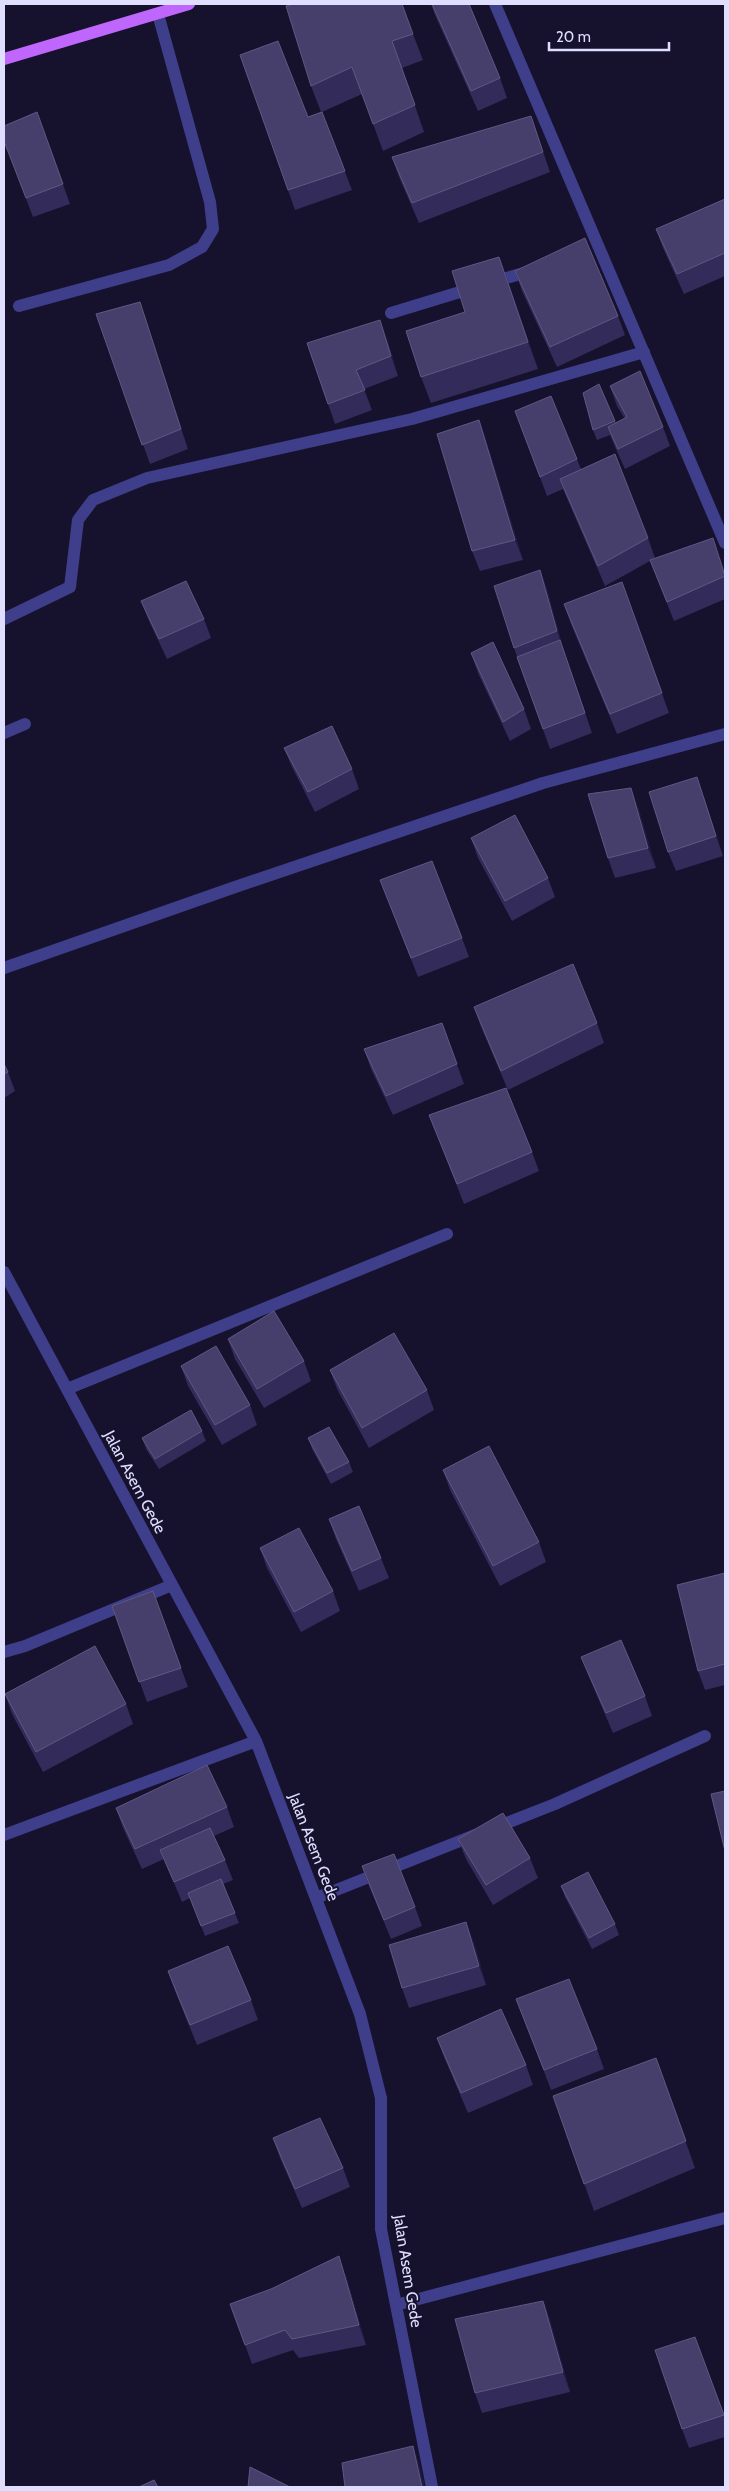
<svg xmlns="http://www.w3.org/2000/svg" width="729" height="2491" viewBox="0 0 729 2491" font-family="Cabin,sans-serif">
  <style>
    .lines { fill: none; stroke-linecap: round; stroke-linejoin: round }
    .minor { stroke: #3e3e8b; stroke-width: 12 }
    .major { stroke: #bf66fd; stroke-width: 12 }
    .wall { fill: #332b59 }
    .shaded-wall { fill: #201940 }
    .building { fill: #463f6b; stroke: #5e5882 }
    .labels { text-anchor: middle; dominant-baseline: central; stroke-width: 4; stroke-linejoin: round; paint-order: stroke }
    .street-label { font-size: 16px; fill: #e0deff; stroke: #16122d }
  </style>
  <rect width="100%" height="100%" fill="#16122d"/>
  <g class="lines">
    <!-- minor -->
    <path class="minor" d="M495 4 725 543
      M492 282 531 271
      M19 306 169 265 202 247 213 229 210 202 158 14
      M391 313 473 288
      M4 619 70 587 78 520 93 500 147 478 412 419 644 352
      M4 733 25 724
      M4 968 238 886 543 783 725 734
      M4 1272 256 1741 360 2014 381 2098V2229L432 2487
      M67 1389 447 1234
      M4 1652 25 1646 172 1585
      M494 1828 555 1804 705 1736
      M4 1835 256 1741
      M316 1898 475 1835
      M396 2305 725 2218"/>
    <!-- major -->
    <path class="major" d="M4 59 189 4"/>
  </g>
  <!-- wall -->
  <path class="wall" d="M431 4H469L500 78 507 98 478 111 435 15Z
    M286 6 413 34 423 60 402 68 424 132 383 151 362 94 322 112 352 190 295 210 240 55 308 117 321 112 311 86Z
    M37 112 70 204 33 217 4 141Z
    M531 116 550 172 419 223 399 177 392 157Z
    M725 199V276L684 294 663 248 656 229Z
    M515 271 618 316 625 335 557 367 522 291Z
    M509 284 538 369 431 403 421 377 465 312Z
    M140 302 188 449 150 464 96 314Z
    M387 339 398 376 364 389 372 410 335 424 307 343Z
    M599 384 616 423 625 419 617 406 610 386 663 427 670 446 625 469 615 447 610 435 597 440 593 430Z
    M515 411 577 459 581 469 648 538 655 558 652 559 720 558 725 575V599L674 621 650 561 605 586 563 489 547 496Z
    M479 420 486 440 523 560 480 571 472 551Z
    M540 570 547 590 564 651 592 733 550 749 514 648Z
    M622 582 669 713 617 734 571 624 564 604Z
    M141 601 204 619 211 638 167 659 149 621Z
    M471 653 524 709 531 729 510 741 478 673Z
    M284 748 352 769 359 789 315 812 292 767Z
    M704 797 723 856 676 871 668 852Z
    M638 807 656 868 615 878 608 858Z
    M471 838 548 878 555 897 512 921 478 858Z
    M380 880 462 938 469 957 418 977Z
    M474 1007 597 1023 604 1043 508 1090 481 1027Z
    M442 1023 464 1084 393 1115 371 1069 364 1049Z
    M4 1064 8 1072 15 1091 4 1098Z
    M429 1115 532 1152 539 1171 464 1204Z
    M228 1339 304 1361 311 1381 264 1408 235 1359Z
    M181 1366 250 1405 257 1425 222 1445 188 1386Z
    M330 1370 427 1390 434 1410 369 1448 337 1389Z
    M202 1431 206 1441 159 1469 146 1449 142 1438Z
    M308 1438 349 1462 353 1472 331 1484 312 1449Z
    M443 1470 539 1542 546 1562 500 1586 450 1490Z
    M329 1519 381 1558 389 1578 359 1591 336 1539Z
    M260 1548 333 1591 340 1611 301 1632 267 1568Z
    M725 1573V1685L705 1690 698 1671Z
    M153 1591 188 1687 147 1702 112 1606Z
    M581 1657 645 1696 652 1716 613 1733 589 1677Z
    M5 1694 126 1704 133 1724 43 1772 12 1714Z
    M227 1807 234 1827 214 1836 225 1860 233 1880 223 1884 239 1923 205 1936 190 1898 182 1902 164 1859 142 1869 123 1828 116 1808Z
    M458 1839 530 1858 538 1878 493 1905 466 1859Z
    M362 1866 415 1907 422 1926 391 1939 369 1886Z
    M561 1886 615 1924 619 1935 592 1949 565 1897Z
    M474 1942 486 1985 409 2008 402 1988Z
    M168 1971 251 2000 258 2020 197 2045 175 1991Z
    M524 2019 597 2049 604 2069 551 2090Z
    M437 2038 526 2065 533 2085 468 2113 444 2057Z
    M656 2058 695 2168 594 2211 553 2096Z
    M273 2138 343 2168 350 2187 302 2208 280 2158Z
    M346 2276 366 2345 299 2358 293 2350 252 2364 230 2304Z
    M543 2301 550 2320 570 2392 482 2413 475 2393Z
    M695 2337 725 2419V2437L689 2448 682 2429Z"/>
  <!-- shaded-wall -->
  <path class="shaded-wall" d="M499 257 509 284 538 369 528 342Z
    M140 302 147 322 188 449 181 429Z
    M380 320 387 339 398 376 391 356Z
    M479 420 486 440 523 560 515 540Z
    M540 570 547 590 564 651 557 631Z
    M697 777 704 797 723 856 716 836Z
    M631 788 638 807 656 868 648 848Z
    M466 1922 474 1942 486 1985 479 1966Z
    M339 2256 346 2276 366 2345 359 2325Z
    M543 2301 550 2320 570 2392 563 2372Z
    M413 2446 420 2466 425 2487H422Z"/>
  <!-- building -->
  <path class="building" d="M294 4H402L413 34 392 41 415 105 373 124 352 67 311 86 286 6Z
    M432 4H469L500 78 471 91Z
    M278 41 308 117 322 112 345 171 288 190 240 55Z
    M37 112 63 184 26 198 4 141V126Z
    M531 116 543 152 412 203 392 157Z
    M725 199V253L677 274 656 229Z
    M585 238 618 316 550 347 515 271Z
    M499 257 528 342 421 377 406 331 465 312 452 271Z
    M140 302 181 429 142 445 96 314Z
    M380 320 391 356 356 370 365 390 328 404 307 343Z
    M640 371 663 427 618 449 608 427 627 417 610 386Z
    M599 384 615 421 593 430 583 393Z
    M551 396 577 459 540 477 515 411Z
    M479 420 515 540 472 551 437 434Z
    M615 454 648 538 598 566 560 479Z
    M713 538 725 576 667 602 650 560Z
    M540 570 557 631 514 648 494 586Z
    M186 581 204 619 159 639 141 601Z
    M622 582 662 693 610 714 564 604Z
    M560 640 585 713 543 729 517 657Z
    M493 642 524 709 503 722 471 653Z
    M332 726 352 769 308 792 284 748Z
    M697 777 716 836 668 852 649 792Z
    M631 788 648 848 608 858 588 794Z
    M515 815 548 878 505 901 471 838Z
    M432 861 462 938 411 958 380 880Z
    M573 964 597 1023 501 1071 474 1007Z
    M442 1023 457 1064 386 1096 364 1049Z
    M4 1064 8 1072 4 1074Z
    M506 1088 532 1152 457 1184 429 1115Z
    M274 1311 304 1361 257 1389 228 1339Z
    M394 1333 427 1390 362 1428 330 1370Z
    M216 1346 250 1405 215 1425 181 1366Z
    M191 1410 202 1431 155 1459 142 1438Z
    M329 1427 349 1462 327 1473 308 1438Z
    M489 1446 539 1542 493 1566 443 1470Z
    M359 1506 381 1558 352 1571 329 1519Z
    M299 1528 333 1591 294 1612 260 1548Z
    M725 1573V1664L698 1671 677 1585Z
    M153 1591 181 1668 139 1682 112 1606Z
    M621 1640 645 1696 606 1713 581 1657Z
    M95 1646 126 1704 36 1752 5 1694Z
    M207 1765 227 1807 135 1849 116 1808Z
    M725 1791V1851L711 1794Z
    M503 1813 530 1858 486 1885 458 1839Z
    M210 1828 225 1860 174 1882 160 1850Z
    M394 1854 415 1907 384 1920 362 1866Z
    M588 1872 615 1924 589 1938 561 1886Z
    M221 1879 235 1913 201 1926 188 1893Z
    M466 1922 479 1966 402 1988 389 1945Z
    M228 1946 251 2000 190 2025 168 1971Z
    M569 1979 597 2049 544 2070 516 1999Z
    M501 2009 526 2065 461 2093 437 2038Z
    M656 2058 686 2141 584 2184 553 2096Z
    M320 2118 343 2168 295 2189 273 2138Z
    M339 2256 359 2325 292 2339 285 2330 245 2345 230 2304 271 2289Z
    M543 2301 563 2372 475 2393 455 2319Z
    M695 2337 724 2415 682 2429 655 2350Z
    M413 2446 422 2487H345L342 2463Z
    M250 2467 290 2487H248Z
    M154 2480 158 2487H139Z"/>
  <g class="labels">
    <!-- street labels -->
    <g class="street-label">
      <text transform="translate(135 1482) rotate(62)">Jalan Asem Gede</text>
      <text transform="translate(314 1847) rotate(69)">Jalan Asem Gede</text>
      <text transform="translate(408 2271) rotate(81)">Jalan Asem Gede</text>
    </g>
  </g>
  <!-- border -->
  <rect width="729" height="2491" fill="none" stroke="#e0deff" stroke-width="10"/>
  <!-- scale -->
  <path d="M549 42v8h120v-8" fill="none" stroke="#e0deff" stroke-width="2.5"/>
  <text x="556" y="42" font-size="15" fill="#e0deff" stroke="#16122d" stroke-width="4" paint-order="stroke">20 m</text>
</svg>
